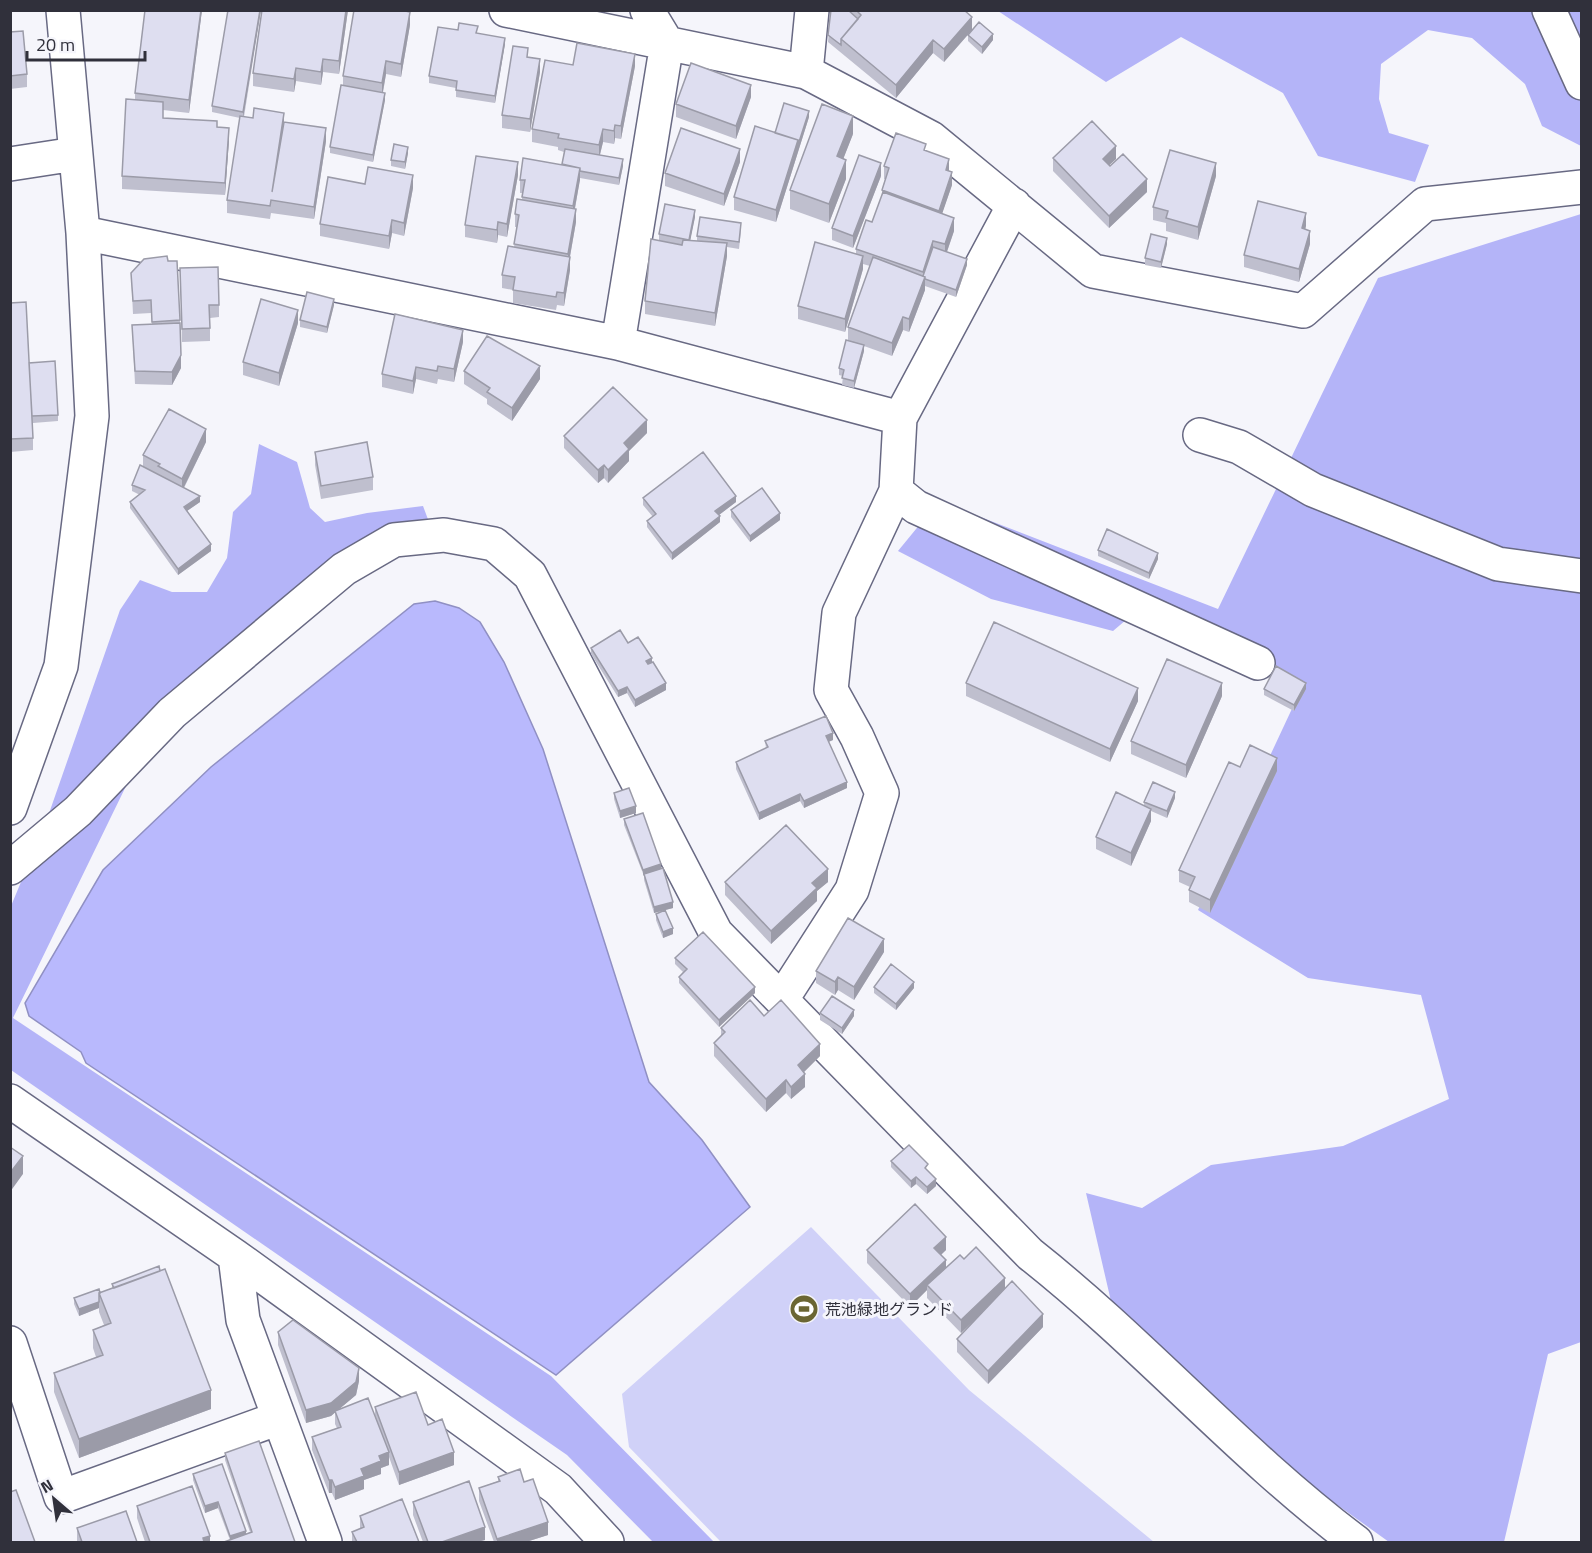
<svg xmlns="http://www.w3.org/2000/svg" width="1592" height="1553" viewBox="0 0 1592 1553" font-family="'Titillium Web','Noto Sans JP',sans-serif">
  <style>
    .green { fill: #d0d1f8 }
    .forest { fill: #b4b4f8 }
    .water { fill: #b9b9fd; stroke: #9090c3; stroke-width: 1.5 }
    .lines { fill: none; stroke-linecap: round; stroke-linejoin: round }
    .minor-casing { stroke: #686983; stroke-width: 36 }
    .minor { stroke: #fff; stroke-width: 33 }
    .wall { fill: #bfbfce }
    .shaded-wall { fill: #9b9ba8 }
    .building { fill: #dedef0; stroke: #9b9ba8; stroke-width: 1.5 }
    .labels { text-anchor: middle; dominant-baseline: central; stroke-width: 6; stroke-linejoin: round; paint-order: stroke }
    .poi-label { font-size: 16px; fill: #30303b; stroke: #f5f5fb; text-anchor: start }
  </style>
  <rect width="100%" height="100%" fill="#f5f5fb"/>
  <!-- green -->
  <path class="green" d="M811 1227 969 1390 1154 1542H721L629 1447 622 1394Z"/>
  <!-- forest -->
  <path class="forest" d="M998 11H1581V146L1542 126 1525 84 1472 38 1428 30 1381 64 1379 99 1389 133 1429 145 1415 182 1318 156 1283 93 1181 37 1106 82Z
    M1581 214V1342L1548 1354 1504 1542H1389L1297 1476 1113 1310 1086 1193 1142 1208 1211 1165 1343 1146 1449 1099 1421 995 1308 978 1198 910 1297 698 1223 637 1133 614 1113 631 991 599 898 551 939 501 1218 609 1378 278Z
    M259 444 297 462 310 508 325 522 367 513 423 506 429 522 166 704 13 1018 551 1376 714 1542H653L567 1455 11 1070V906L46 822 120 610 140 580 172 592H207L227 558 233 512 251 494Z"/>
  <!-- water -->
  <path class="water" d="M435 601 459 608 480 622 504 662 543 749 649 1082 702 1140 750 1207 556 1375 86 1063 81 1052 29 1016 25 1003 103 870 211 767 414 604Z"/>
  <g class="lines">
    <!-- minor casing -->
    <g class="minor-casing">
      <path id="minor" d="M506 10 806 72 931 138 1093 271 1303 311 1425 204 1582 187
        M1549 10 1582 83
        M806 72 812 10
        M10 164 75 154
        M83 233 618 343 900 418
        M618 343 667 43 647 10
        M1200 435 1239 447 1313 490 1498 564 1582 576
        M896 491 916 507 1258 663
        M10 808 61 666 92 416 83 233 63 10
        M10 868 78 811 172 713 344 569 394 540 444 535 494 544 530 575 716 933 1030 1254C1144 1344 1240 1455 1356 1542
        M782 999 852 890 882 793 857 737 831 690 839 613 896 491 900 418 1014 205
        M10 1101 235 1256 558 1489 607 1542
        M235 1256 243 1320 325 1542
        M10 1343 61 1497 279 1418"/>
    </g>
    <!-- minor -->
    <use href="#minor" class="minor"/>
  </g>
  <!-- wall -->
  <path class="wall" d="M145 10H202L189 113 163 110V118L217 127 229 140 225 195 122 189V176L135 100V93Z
    M261 10 244 117 284 125 326 141 314 219 271 213 270 219 227 213V200L240 118 212 112V106Z
    M348 10 339 74 323 72 321 85 296 81 294 92 253 86V73Z
    M831 10H964L972 30 944 62 933 53 896 98 828 42Z
    M410 25 401 77 386 74 383 93 385 100 373 162 330 153V147L343 85V76Z
    M10 32 27 74V87L10 89Z
    M477 33 505 44 495 103 456 97V88L429 83V76Z
    M968 35 993 40 982 54 968 41Z
    M528 58 540 72 530 132 502 128V115Z
    M573 65 635 66 621 139 615 138 614 144 603 142 600 155 623 166 619 185 580 178 575 209 576 222 570 257V270L564 306 557 305 556 310 513 303V290L502 288V275L514 247 517 227H515V214L522 199V193H520V180L562 164 564 152 558 150V147L532 142V129Z
    M751 97 736 139 676 117V104Z
    M809 117 776 222 734 210V197L775 133Z
    M853 134 843 159 846 179 829 223 790 209V190Z
    M926 150 949 171 952 185 942 213 954 231 947 252 967 265 956 297 925 286V290L909 332 903 330 892 356 864 346V351L854 388 842 385 843 376 839 375V368L853 342 848 340V327L870 266 863 264V269L845 332 798 319V306L856 254V249L872 222 882 196V190L885 179H884V166Z
    M408 153 405 169 391 166V160Z
    M1053 158 1116 159 1109 165 1147 192 1109 228 1053 171Z
    M740 162 724 206 665 186V173Z
    M518 175 507 237 498 235 497 243 465 237V225Z
    M881 176 853 248 832 240V228Z
    M1216 176 1198 240 1166 231V223L1153 220V207Z
    M365 184 413 188 404 236 392 233 389 249 320 236V224Z
    M695 217 690 240 697 241V236L741 230 739 249 727 247V256L715 326 645 314V301L659 240V234Z
    M1306 226 1305 229 1310 244 1299 282 1244 267V255Z
    M1167 244 1161 268 1145 265V258Z
    M180 268 219 305V317L210 318V341L182 342Z
    M131 273 180 320 181 368 172 385 135 384 132 325 152 324 151 313 133 314Z
    M10 303 29 363 58 415V421L33 423V450L10 452Z
    M334 305 327 333 300 327V320Z
    M298 323 279 386 243 375V362Z
    M463 342 454 382 438 379 437 384 416 379 413 394 382 387V374Z
    M464 371 540 379 512 421 487 404V399L464 384Z
    M647 433 629 451V461L608 483 604 478 598 483 564 448V436Z
    M206 442 184 488 200 502 187 511 211 551 178 575 130 508V502L140 495 132 491V485L143 467V455Z
    M315 452 373 477V490L321 499 315 465Z
    M643 498 736 502 719 515 720 522 672 560 647 527V521L653 517 643 505Z
    M731 510 780 520 750 542 731 517Z
    M1098 550 1158 559 1149 579 1098 556Z
    M628 643 652 662 666 690 635 707 627 693 618 697 591 654V648Z
    M966 683 1138 701 1110 762 966 696Z
    M1264 689H1306L1294 711 1264 695Z
    M1222 696 1186 778 1131 754V741Z
    M833 740 828 742 847 788 804 808 800 801 759 820 736 769V762L766 748 765 741Z
    M1277 771 1210 913 1189 902V890L1190 887 1179 882V870Z
    M614 793 636 813 620 818 614 799Z
    M1175 798 1167 818 1151 811V821L1131 866 1096 849V837L1144 805V802Z
    M624 819 661 869 673 908 665 910 673 934 663 938 656 920V914L662 911 654 913 644 880V876L624 825Z
    M725 882H828L817 891V901L771 944 725 895Z
    M884 952 854 1000 838 990 835 995 816 983V971Z
    M675 958 755 993 719 1027 679 983V977L683 972 675 964Z
    M874 987 914 988 896 1010 874 993Z
    M820 1013 854 1016 842 1034 820 1020Z
    M764 1016 820 1056 804 1072 805 1087 791 1099 786 1093 766 1112 714 1056V1043L721 1036V1028Z
    M891 1161 928 1171 936 1186 927 1194 916 1184 911 1188 891 1167Z
    M867 1250H946L941 1255 946 1268 964 1259 1005 1288 1043 1327 988 1384 957 1352V1339L981 1314 961 1333 927 1298V1290L910 1307 867 1263Z
    M112 1284 211 1409 79 1458 54 1392V1373L96 1357 93 1348V1330L104 1325 99 1312V1308L79 1316 74 1304V1298L100 1293 112 1288Z
    M278 1332 359 1381 356 1395 338 1410 375 1417V1407L428 1425 454 1465 399 1485 389 1457V1465L381 1468V1474L364 1480V1489L335 1500 332 1493H329L312 1450V1437L337 1428 335 1424V1412L331 1416 306 1423 278 1345Z
    M225 1453 295 1542 230 1540 218 1508 205 1513 193 1480V1474L246 1534 250 1532 225 1460Z
    M498 1477 548 1535 526 1542H494L479 1501V1488L498 1481Z
    M413 1502 485 1540 477 1542H423L413 1515Z
    M137 1506 210 1542H145L137 1518Z
    M360 1516 419 1542H352V1532L360 1529Z
    M77 1528 137 1542H77Z"/>
  <!-- shaded-wall -->
  <path class="shaded-wall" d="M201 10H202L189 113V100Z
    M260 10H261L243 118V112Z
    M346 10H348L339 74V61Z
    M410 12V25L401 77V64Z
    M972 17V30L944 62V49Z
    M993 34V40L982 54V47Z
    M505 38V44L495 103V96Z
    M933 40V53L896 98V85Z
    M635 54V66L621 139V126Z
    M323 59V72L321 85V72Z
    M540 59V72L530 132V119Z
    M386 61V74L382 96V83Z
    M296 68V81L294 92V79Z
    M751 85V97L736 139V126Z
    M385 93V100L373 162V155Z
    M809 111V117L798 152V145Z
    M284 113V126L272 192Z
    M853 116V134L837 175V156Z
    M615 125V138L614 144V131Z
    M229 128V140L225 195V183Z
    M326 128V141L314 219V207Z
    M603 129V142L599 158V145Z
    M798 140V152L776 222V210Z
    M1116 146V159L1103 171V159Z
    M408 147V153L405 169V162Z
    M740 149V162L724 206V194Z
    M623 159V166L619 185V178Z
    M949 159V171L946 170Z
    M846 160V179L829 223V204Z
    M518 162V175L507 237V224Z
    M881 163V176L853 248V236Z
    M1216 163V176L1198 240V227Z
    M580 168V180L573 218V206Z
    M952 172V185L939 223V211Z
    M413 175V188L404 236V223Z
    M1147 179V192L1109 228V216Z
    M576 209V222L568 267V254Z
    M695 210V217L689 247V240Z
    M1306 213V226L1302 241V228Z
    M954 218V231L945 257V244Z
    M392 220V233L389 249V236Z
    M498 222V235L497 243V230Z
    M1310 231V244L1299 282V269Z
    M1167 238V244L1161 268V262Z
    M933 241V254L925 279V290L909 332V319L923 278V272Z
    M727 243V256L715 326V313Z
    M863 256V269L845 332V319Z
    M570 257V270L564 306V293Z
    M967 259V265L956 297V290Z
    M334 299V305L327 333V327Z
    M298 310V323L279 386V373Z
    M903 317V330L892 356V343Z
    M463 330V342L454 382V369Z
    M864 345V351L854 388V381Z
    M181 355V368L172 385V372Z
    M540 366V379L512 421V408Z
    M416 367V379L413 394V381Z
    M647 420V433L629 451V461L608 483V470L624 443Z
    M206 429V442L182 491V479Z
    M604 465V478L598 483V470Z
    M200 496V502L184 513V507Z
    M736 496V502L715 518V511Z
    M780 513V520L750 542V536Z
    M720 516V522L672 560V553Z
    M211 544V551L178 575V569Z
    M1158 553V559L1149 579V573Z
    M652 658V665L646 667V661Z
    M666 683V690L635 707V700Z
    M1222 683V696L1186 778V765Z
    M1306 683V689L1294 711V705Z
    M627 687V693L618 697V691Z
    M1138 688V701L1110 762V749Z
    M833 733V740L826 743V736Z
    M1277 758V771L1210 913V900Z
    M847 782V788L804 808V801Z
    M1175 792V798L1167 818V811Z
    M800 794V801L759 820V813Z
    M636 806V813L620 818V811Z
    M1151 809V821L1131 866V853Z
    M661 864V871L644 874 643 876V870Z
    M828 869V882L817 891V901L771 944V931L812 883Z
    M673 902V908L654 913V907Z
    M673 928V934L663 938V932Z
    M884 939V952L854 1000V987Z
    M838 977V990L835 995V982Z
    M914 982V988L896 1010V1004Z
    M755 987V993L719 1027V1020Z
    M854 1010V1016L842 1034V1028Z
    M820 1044V1056L798 1078V1065Z
    M805 1074V1087L791 1099V1087Z
    M786 1080V1093L766 1112V1099Z
    M23 1156V1174L10 1192V1173Z
    M916 1177V1184L911 1188V1181Z
    M936 1179V1186L927 1194V1187Z
    M946 1237V1250L934 1261V1248Z
    M946 1260V1272L927 1285V1290L910 1307V1294Z
    M1005 1278V1291L961 1333V1320Z
    M99 1302V1308L79 1316V1309Z
    M1043 1314V1327L988 1384V1371Z
    M359 1368V1381L356 1395 331 1416 306 1423V1410Z
    M211 1390V1409L79 1458V1439Z
    M389 1452V1465L381 1468V1474L364 1480V1489L335 1500V1487L379 1456Z
    M454 1452V1465L399 1485V1472Z
    M329 1480H332V1493H329Z
    M218 1502V1508L205 1513V1506Z
    M548 1522V1535L526 1542H497V1539Z
    M485 1527V1540L477 1542H442Z
    M246 1531V1537L230 1542V1536Z
    M210 1536V1542H203V1538Z"/>
  <!-- building -->
  <path class="building" d="M145 10H201L189 100 135 93Z
    M228 10H260L243 112 212 106Z
    M262 10H346L339 61 323 59 321 72 296 68 294 79 253 73Z
    M354 10H400L410 12 401 64 386 61 382 83 343 76Z
    M831 10H848L858 19 841 39V45L828 35Z
    M856 10H964L972 17 944 49 933 40 896 85 841 39 861 15Z
    M979 22 993 34 982 47 968 35Z
    M459 23 478 26 476 33 505 38 495 96 456 90 457 81 429 76 438 27 458 30Z
    M23 31 27 74 10 76V32Z
    M577 43 635 54 621 126 615 125 614 131 603 129 599 145 558 138 559 134 532 129 545 60 573 65Z
    M513 46 528 48 527 57 540 59 530 119 502 115Z
    M691 63 751 85 736 126 676 104Z
    M341 85 385 93 373 155 330 147Z
    M126 99 163 102V118L217 121V127L229 128 225 183 122 176Z
    M784 103 809 111 798 145V140L775 133Z
    M822 104 853 116 837 156 846 160 829 204 790 190Z
    M254 108 284 113 272 192 284 122 326 128 314 207 271 200 270 206 227 200 240 116 253 118Z
    M1092 121 1116 146 1103 159 1110 166 1123 154 1147 179 1109 216 1053 158Z
    M755 126 798 140 776 210 734 197Z
    M681 128 740 149 724 194 665 173Z
    M896 133 926 144 924 150 949 159 946 170 952 172 939 211 882 190 889 168 884 166Z
    M394 144 408 147 405 162 391 160Z
    M565 149 623 159 619 178 580 171V168L562 164Z
    M1170 150 1216 163 1198 227 1166 218 1168 211 1153 207Z
    M859 155 881 163 853 236 832 228Z
    M476 156 518 162 507 224 498 222 497 230 465 225Z
    M523 158 580 168 573 206 522 197 525 180H520Z
    M368 167 413 175 404 223 392 220 389 236 320 224 328 177 365 184Z
    M883 192 954 218 945 244 933 241 923 272 856 249 866 220 872 222Z
    M517 199 576 209 568 254 514 244 519 215 515 214Z
    M1258 201 1306 213 1302 228 1310 231 1299 269 1244 255Z
    M665 204 695 210 689 240 659 234Z
    M700 217 741 223 739 242 697 236Z
    M1151 234 1167 238 1161 262 1145 258Z
    M651 239 682 245 683 240 727 243 715 313 645 301Z
    M815 242 863 256 845 319 798 306Z
    M508 246 570 257 564 293 557 292 556 297 513 290 515 277 502 275Z
    M933 247 967 259 956 290 925 279V277L923 276Z
    M167 256 168 261H177L180 320 152 322 151 300 133 301 131 273 144 259Z
    M873 257 925 277 909 319 903 317 892 343 848 327Z
    M218 267 219 305H209L210 328 182 329 180 268Z
    M307 292 334 299 327 327 300 320Z
    M261 299 298 310 279 373 243 362Z
    M26 302 33 438 10 439V303Z
    M395 314 463 330 454 369 438 366 437 371 416 367 413 381 382 374Z
    M180 323 181 355 172 372 135 371 132 325Z
    M487 336 540 366 512 408 487 392 490 388 464 371Z
    M846 340 864 345 854 381 842 378 844 370 839 368Z
    M55 361 58 415 32 416 29 363Z
    M613 387 647 420 624 443 629 449 608 470 604 465 598 470 564 436Z
    M169 409 206 429 182 479 158 466 160 464 143 455Z
    M367 442 373 477 321 486 315 452Z
    M703 452 736 496 715 511 720 516 672 553 647 521 656 514 643 498Z
    M140 465 200 496 184 507 211 544 178 569 130 502 145 490 132 485Z
    M762 488 780 513 750 536 731 510Z
    M1107 529 1158 553 1149 573 1098 550Z
    M994 622 1138 688 1110 749 966 683Z
    M620 630 628 643 638 637 652 658 646 661 648 664 653 662 666 683 635 700 627 687 618 691 591 648Z
    M1167 659 1222 683 1186 765 1131 741Z
    M1276 666 1306 683 1294 705 1264 689Z
    M826 716 833 733 826 736 847 782 804 801 800 794 759 813 736 762 768 747 765 741Z
    M1250 745 1277 758 1210 900 1189 890 1195 877 1179 870 1229 762 1240 767Z
    M1153 782 1175 792 1167 811 1144 802Z
    M629 788 636 806 620 811 614 793Z
    M1116 792 1151 809 1131 853 1096 837Z
    M643 813 661 864 643 870 624 819Z
    M786 825 828 869 812 883 817 888 771 931 725 882Z
    M663 868 673 902 654 907 644 874Z
    M665 910 673 928 663 932 656 914Z
    M848 918 884 939 854 987 838 977 835 982 816 971Z
    M703 932 755 987 719 1020 679 977 687 969 675 958Z
    M891 964 914 982 896 1004 874 987Z
    M832 996 854 1010 842 1028 820 1013Z
    M750 1000 764 1016 781 1000 820 1044 798 1065 805 1074 791 1087 786 1080 766 1099 714 1043 725 1032 721 1028Z
    M909 1145 928 1164 925 1168 936 1179 927 1187 916 1177 911 1181 891 1161Z
    M10 1147 23 1156 10 1173Z
    M915 1204 946 1237 934 1248 946 1260 910 1294 867 1250Z
    M976 1247 1005 1278 961 1320 927 1285 960 1255 964 1259Z
    M159 1266 160 1271 114 1288 112 1284Z
    M165 1269 211 1390 79 1439 54 1373 103 1355 93 1330 111 1323 99 1293Z
    M1012 1281 1043 1314 988 1371 957 1339Z
    M99 1289 100 1293H99V1302L79 1309 74 1298Z
    M293 1320 359 1368 356 1382 331 1403 306 1410 278 1332Z
    M416 1392 428 1425 442 1419 454 1452 399 1472 375 1407Z
    M368 1398 389 1452 379 1456 381 1461 361 1469 364 1476 335 1487 332 1480H329L312 1437 341 1427 335 1411Z
    M259 1441 295 1542H224L252 1532 225 1453Z
    M222 1464 246 1531 230 1536 218 1502 205 1506 193 1474Z
    M520 1469 524 1482 533 1479 548 1522 497 1539 479 1488 500 1481 498 1477Z
    M469 1481 485 1527 442 1542H428L413 1502Z
    M192 1486 210 1536 203 1538 204 1542H150L137 1506Z
    M16 1490 35 1542H10V1492Z
    M402 1499 419 1542H357L352 1532 364 1527 360 1516Z
    M126 1511 137 1542H82L77 1528Z"/>
  <!-- icons -->
  <defs>
    <g id="stadium-disc" transform="scale(1.5)"><circle r="9.5" fill="#6b6633" stroke="#f5f5fb"/><path d="M0-5a6.5 5 0 1 0 0 10a6.5 5 0 1 0 0-10ZM-3.5-1.8h7v3.6h-7Z" fill="#fff"/></g>
  </defs>
  <g fill-rule="evenodd">
    <use href="#stadium-disc" x="804" y="1309"/>
  </g>
  <g class="labels">
    <!-- poi labels -->
    <g class="poi-label">
      <text x="825" y="1309">荒池緑地グランド</text>
    </g>
  </g>
  <!-- border -->
  <rect width="1592" height="1553" fill="none" stroke="#30303b" stroke-width="24"/>
  <!-- north arrow -->
  <g transform="translate(54 1499) rotate(331)" stroke="#f5f5fb" stroke-width="4.5" paint-order="stroke">
  <path d="M0-4.5L10 22L0 15L-10 22Z" fill="#30303b"/>
  <text y="-9" font-size="16" font-weight="bold" text-anchor="middle" fill="#30303b">N</text>
  </g>
  <!-- scale -->
  <path d="M27 51v9h118v-9" fill="none" stroke="#30303b" stroke-width="3"/>
  <text x="36" y="51" font-size="18" fill="#30303b" stroke="#f5f5fb" stroke-width="4.5" paint-order="stroke">20 m</text>
</svg>
